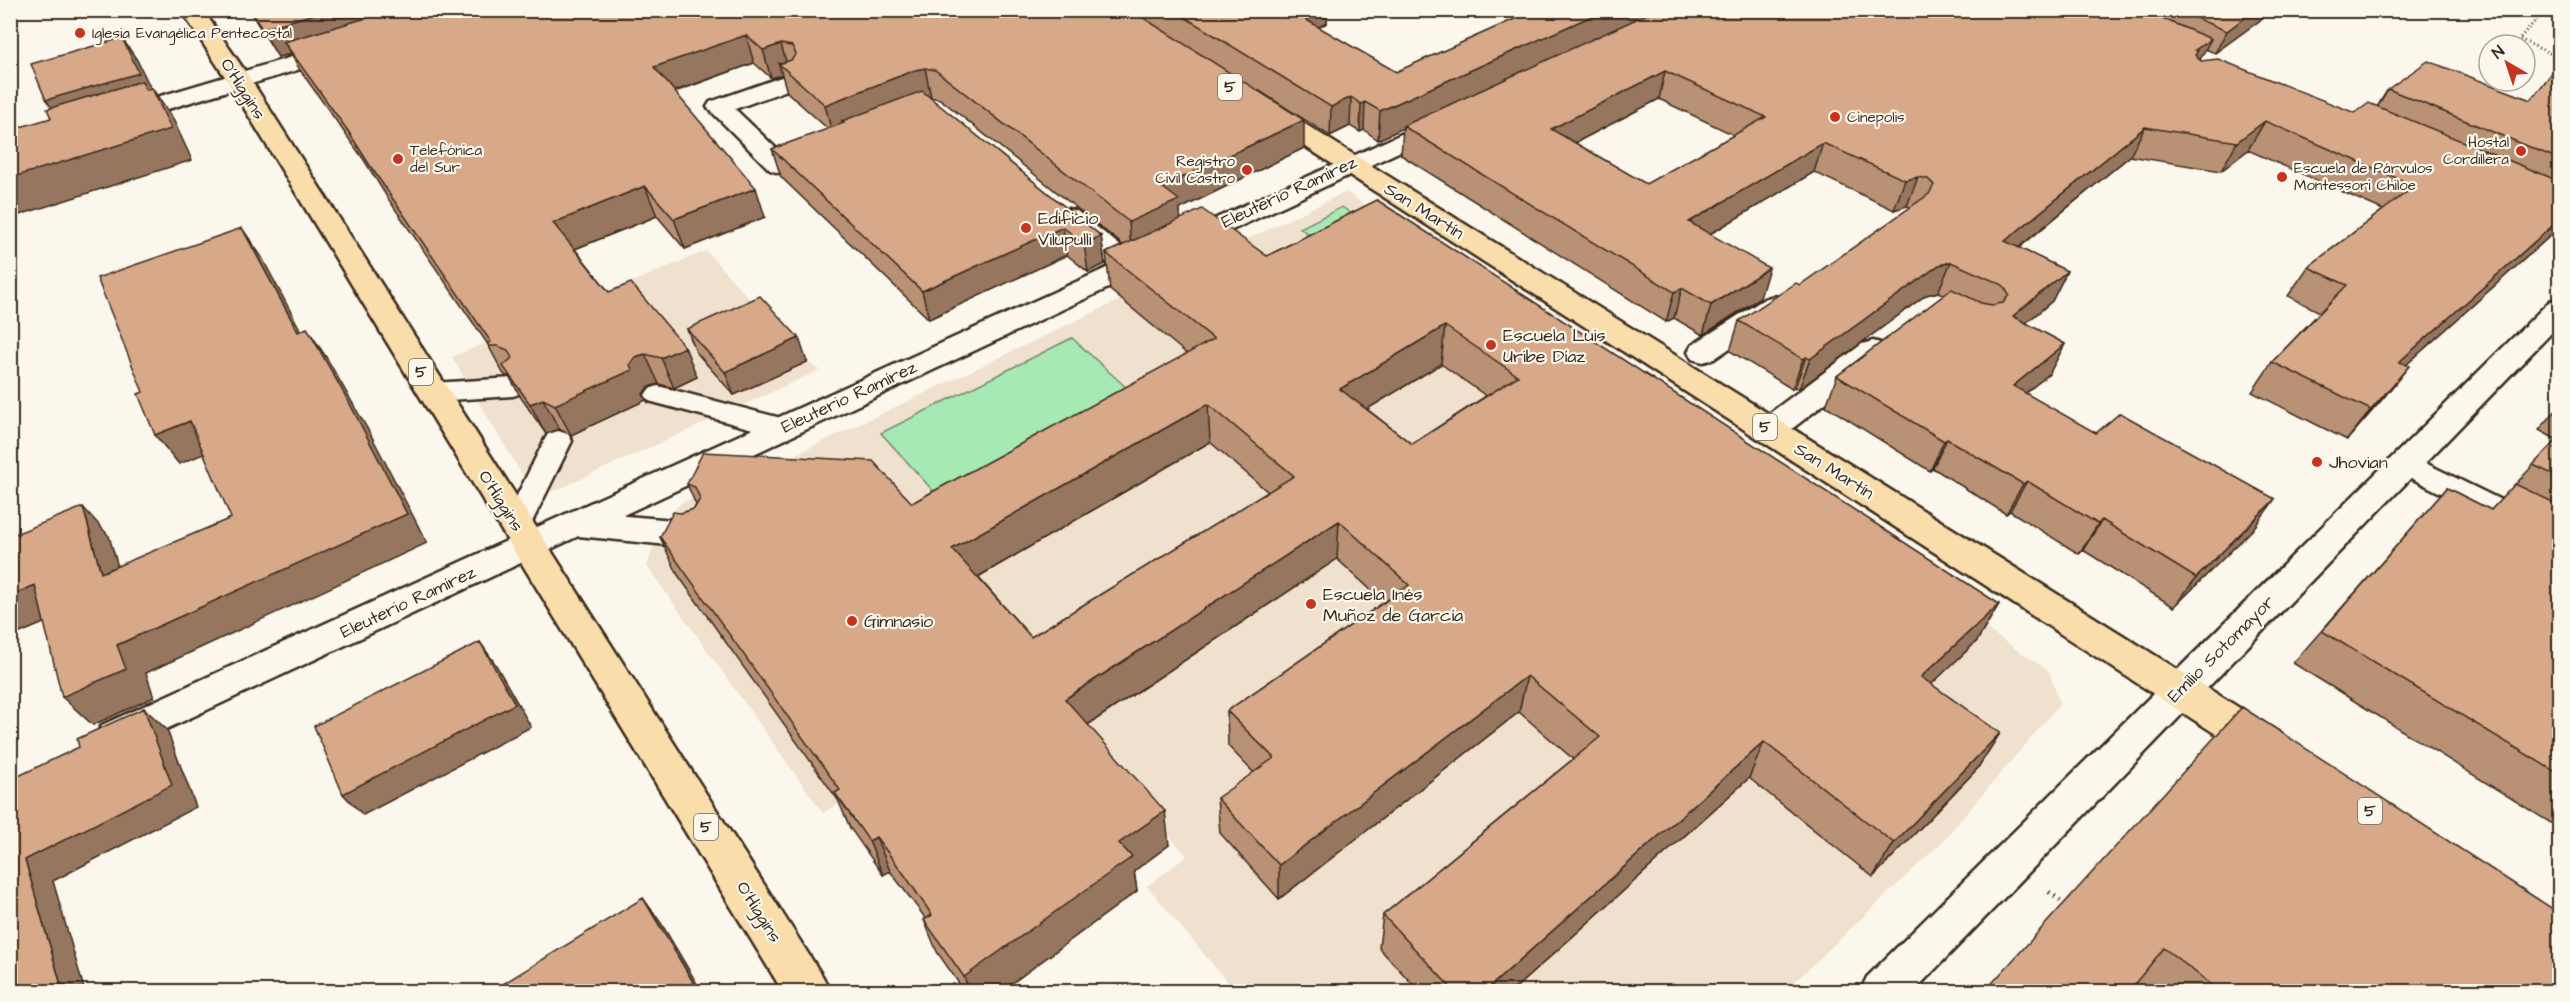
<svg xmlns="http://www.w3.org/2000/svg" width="2570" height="1002" viewBox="0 0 2570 1002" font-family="'Architects Daughter',sans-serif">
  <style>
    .built { fill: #f0e0ce }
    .green { fill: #a6e9b4; stroke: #708a69; stroke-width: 1.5 }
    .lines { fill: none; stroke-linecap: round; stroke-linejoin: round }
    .service-casing { stroke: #3b2a1e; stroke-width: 5 }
    .pedestrian-casing { stroke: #3b2a1e; stroke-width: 5 }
    .minor-casing { stroke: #3b2a1e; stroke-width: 5 }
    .tertiary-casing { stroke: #3b2a1e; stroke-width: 5 }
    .trunk-casing { stroke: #3b2a1e; stroke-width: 5 }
    .path-far1 { stroke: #3b2a1e; stroke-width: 3; stroke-dasharray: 1 3; stroke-linecap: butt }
    .path { stroke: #3b2a1e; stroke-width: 4.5; stroke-dasharray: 1.5 5; stroke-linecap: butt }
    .service { fill: #fbf7ec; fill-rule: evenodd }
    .pedestrian { fill: #fbf7ec; fill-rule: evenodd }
    .minor { fill: #fbf7ec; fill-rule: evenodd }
    .tertiary { fill: #fbf7ec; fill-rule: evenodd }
    .trunk { fill: #f9ddab; fill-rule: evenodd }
    .wall { fill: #b99175; stroke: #3b2a1e; stroke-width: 1.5; fill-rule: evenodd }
    .shaded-wall { fill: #96765f; stroke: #3b2a1e; stroke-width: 1.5 }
    .building { fill: #d7a988; stroke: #3b2a1e; stroke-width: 1.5; fill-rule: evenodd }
    .poi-dot { fill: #c8321e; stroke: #fbf7ec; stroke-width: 2 }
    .labels { text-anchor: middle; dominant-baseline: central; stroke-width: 4.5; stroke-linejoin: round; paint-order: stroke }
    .far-poi-label { font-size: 15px; fill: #3b2a1e; stroke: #fbf7ec; text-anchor: start }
    .shield { fill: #fbf7ec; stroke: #75685c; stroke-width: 1.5 }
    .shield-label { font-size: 16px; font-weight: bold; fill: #3b2a1e }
    .street-label { font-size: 18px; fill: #3b2a1e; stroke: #fbf7ec }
    .poi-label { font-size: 18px; fill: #3b2a1e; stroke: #fbf7ec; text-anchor: start }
  </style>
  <rect width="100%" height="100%" fill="#fbf7ec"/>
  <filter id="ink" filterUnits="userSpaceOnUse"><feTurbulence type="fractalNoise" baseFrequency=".0167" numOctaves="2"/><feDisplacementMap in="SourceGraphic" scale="12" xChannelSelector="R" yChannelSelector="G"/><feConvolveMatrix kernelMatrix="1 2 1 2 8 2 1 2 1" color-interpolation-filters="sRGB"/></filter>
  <g filter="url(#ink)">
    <!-- built -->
    <path class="built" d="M1346 192 1753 473 2049 671 2060 704 1940 844 1785 991H1235L1147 886 1187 856 1038 682 823 813 647 566 660 526 681 503 801 452Z
      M706 251 807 362 820 370 557 490 534 495 452 357Z"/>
    <!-- green -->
    <path class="green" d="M1342 207 1376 231 1334 252 1300 228Z
      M1072 338 1140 400 945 504 881 433Z"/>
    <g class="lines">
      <!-- service casing -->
      <g class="service-casing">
        <path id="service" d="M513 378 522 381 526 387 522 393 513 396 433 401 424 398 420 392 424 386 433 383Z
          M658 386 792 421 796 428 792 435 782 437 649 401 645 395 649 389Z
          M558 431 568 434 572 441 530 526 526 534 516 537 506 534 502 526 544 441 548 434Z
          M2405 453 2560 529V553L2395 470 2391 463 2395 456Z"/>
      </g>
      <!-- pedestrian casing -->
      <g class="pedestrian-casing">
        <path id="pedestrian" d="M1774 296 1784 299 1788 305 1784 311 1714 359 1703 362 1692 359 1688 352 1692 345 1764 299Z
          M578 512 698 522 710 526 715 535 710 544 698 548 578 536 566 533 561 524 566 515Z"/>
      </g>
      <!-- minor casing -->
      <g class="minor-casing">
        <path id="minor" d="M790 74 798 76 802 81 798 86 735 109 783 155 817 142 826 145 830 150 826 155 788 170 779 173 770 170 707 107 710 102Z
          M1068 209 1077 211 1138 260 1142 266 1138 272 1128 275 1118 272 1059 223 1055 217 1059 211Z
          M2560 298V324L1913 992H1860L1867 977 2550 301Z
          M1873 341 1884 344 1888 351 1884 358 1780 438 1769 441 1758 438 1753 430 1758 422 1862 344Z"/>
      </g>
      <!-- tertiary casing -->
      <g class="tertiary-casing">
        <path id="tertiary" d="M339 43 347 45 351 50 347 55 128 121 119 123 110 121 107 116 110 111Z
          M1443 115 1452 117 1455 122 1452 127 128 747 115 752 102 747 96 736 102 725Z"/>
      </g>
      <!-- trunk casing -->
      <g class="trunk-casing">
        <path id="trunk" d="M181 10H203L251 80 823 977 830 992H783L227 80Z
          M1267 104 1276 106 2281 734 2286 746 2281 758 2267 762 2253 758 1258 116 1255 111 1258 106Z"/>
      </g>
      <!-- path-far1 -->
      <path class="path-far1" d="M2545 10 2519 39 2560 58"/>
      <!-- path -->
      <path class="path" d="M2049 892 2065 904"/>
      <!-- service -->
      <use href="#service" class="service"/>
      <!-- pedestrian -->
      <use href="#pedestrian" class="pedestrian"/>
      <!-- minor -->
      <use href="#minor" class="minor"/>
      <!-- tertiary -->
      <use href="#tertiary" class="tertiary"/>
      <!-- trunk -->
      <use href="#trunk" class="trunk"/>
    </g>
    <!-- wall -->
    <path class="wall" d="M249 10H1327V23L1318 27 1396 72 1535 10H2274L2215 53 2205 49 2200 60 2201 61 2355 113 2377 107 2388 89 2531 100 2559 64V228L2406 365 2385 396 2347 440 2252 392 2272 362 2320 312 2288 296 2308 267 2383 210 2248 150 2221 171 2130 156 2019 248 2067 271 2052 301 2026 323 2065 344 2049 374 2025 393 2253 529 2174 607 2083 550 2079 554 2010 511 2006 514 1933 468 1930 471 1826 406 1837 376 1944 295 1938 292 1926 295 1799 389 1795 387 1792 389 1730 351 1739 321 1800 285 1911 207 1907 206 1894 210 1814 172 1710 234 1760 298 1703 335 1674 318 1666 322 1401 155 1403 128 1378 140 1364 130 1360 132 1350 126 1330 136 1258 90 1304 148 1180 209V219L1267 256 1377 200 1999 604 1977 641 1931 684 2000 733 1977 769 1873 877 1749 778 1511 992H1420L1379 948 1383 915 1573 759 1519 712 1279 899 1220 833 1217 798 1254 773 1228 746 1227 711 1384 602 1337 559 1088 725 1169 845 1134 871 1137 891 1000 992H965L937 952 924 920 926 919 890 871 883 875 850 828 838 800 678 575 660 537 681 513 694 509 696 505 687 484 912 503 1187 354 1110 290 1106 253 1123 245 940 99 929 97 1101 236 1105 264 1088 272 1067 255 929 319 781 177 772 149 828 129 787 92 782 75 771 78 754 63 675 92 765 217 685 249 657 216 575 249 609 292 697 377 674 388 659 384 648 387 643 394 646 400 571 435 559 429 546 434 520 396 509 376H506L503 373 487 343 387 197 364 160 300 70 291 54 278 57ZM1659 99 1734 135 1646 184 1575 143ZM1441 364 1486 396 1412 444 1367 409ZM1210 442 1268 492 1031 637 978 577Z
      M687 329 807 362 734 395 696 352Z
      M2559 407V828L2293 663 2447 488 2491 510 2557 440 2539 430Z
      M2242 707 2559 992H2145L2135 983Z"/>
    <!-- shaded-wall -->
    <path class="shaded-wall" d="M328 10H435L284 42 291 54 278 57 262 29Z
      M1293 10H1327V23L1290 39 1291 11Z
      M1605 10H1661L1403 126V128L1378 140 1380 111Z
      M2255 10H2274L2215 53 2227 31Z
      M746 35 754 63 664 95 654 67Z
      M122 38 137 60 154 95 62 122 46 100Z
      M2211 39 2196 67 2195 50Z
      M781 44 789 72 779 64 782 75 771 78 763 50Z
      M925 68 931 97 844 123 842 121 844 129 832 133 825 105 915 70Z
      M1665 71 1659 99 1546 158 1551 129Z
      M152 88 173 119 192 160 10 218V178Z
      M1351 97 1350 126 1330 136 1331 107Z
      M1365 102 1364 130 1360 132 1361 104Z
      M1304 120V148L1180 209 1181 229 1131 252 1129 222 1162 187Z
      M2265 121 2248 150 2221 171 2237 142Z
      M2145 127 2130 156 1991 270 2005 241Z
      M1823 143 1814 172 1681 251 1689 222Z
      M1918 177 1907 206 1894 210 1905 180Z
      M645 186 657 216 567 252 553 223Z
      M756 188 765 217 685 249 674 219Z
      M2559 220V228L2376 392 2399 362Z
      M1063 227 1067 255 929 319 922 291Z
      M242 228 261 256 317 361 298 332Z
      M1101 236 1105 264 1088 272 1084 244Z
      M1951 262 1938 292 1926 295 1799 389 1810 359 1939 265Z
      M1769 268 1760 298 1703 335 1711 305Z
      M2067 271 2052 301 1999 346 2013 316Z
      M1682 288 1674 318 1666 322 1674 292Z
      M1445 326 1441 364 1338 427 1340 389Z
      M307 328 326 357 371 435 427 543 146 673 154 697 93 725 62 697 117 645 407 514Z
      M799 338 807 362 734 395 725 372Z
      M2065 344 2049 374 1997 416 2013 386Z
      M685 347 697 377 674 388 661 358Z
      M645 354 659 384 648 387 643 394 646 400 571 435 555 405 630 364 635 357Z
      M1806 357 1795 387 1792 389 1803 359Z
      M2409 366 2385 396 2347 440 2371 410Z
      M543 399 559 429 546 434 530 404Z
      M1208 404 1210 442 962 586 952 549Z
      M190 421 213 450 179 464 155 435Z
      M1947 439 1933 468 1930 471 1944 441Z
      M2027 481 2010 511 2006 514 2023 484Z
      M2275 499 2253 529 2174 607 2196 578Z
      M83 507 109 536 128 601 101 573Z
      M2102 520 2083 550 2079 554 2098 524Z
      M1339 521 1337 559 1072 735 1065 699Z
      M35 585 65 614 20 633 10 624V596Z
      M1999 604 1977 641 1900 714 1921 677Z
      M480 642 496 665 531 727 363 815 343 794Z
      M1527 676 1519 712 1279 899V865Z
      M144 708 167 730 196 807 53 881 85 992H63L25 860Z
      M2000 733 1977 769 1873 877 1894 843Z
      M1764 742 1749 778 1511 992H1484Z
      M1165 811 1169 845 1134 871 1137 891 1000 992H970L964 977 1119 843Z
      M876 837 890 871 883 875 869 841Z
      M643 898 661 923 702 992H699Z"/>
    <!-- building -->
    <path class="building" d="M250 10H328L262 29Z
      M394 10H1131L1304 120 1162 187 1179 200 1129 222 935 70 925 68 915 70 825 105 779 64 791 60 796 54 792 46 781 44 763 50 746 35 654 67 756 188 674 219 645 186 553 223 609 292 631 283 685 347 661 358 645 354 635 357 630 364 632 370 555 405 543 399 530 404 503 366 512 358 508 350 498 346H489L487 343 491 342 371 167 348 131 284 42Z
      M1173 10H1293L1291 11 1396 72 1535 10H1605L1380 111 1365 102 1361 104 1351 97 1331 107Z
      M1656 10H2138L2154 15 2211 39 2195 50 2198 51 2195 55 2201 61 2218 59 2355 113 2369 103 2559 181V220L2399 362 2409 366 2371 410 2272 362 2347 285 2308 267 2415 186 2265 121 2237 142 2145 127 2005 241 2067 271 2013 316 2065 344 2013 386 2096 433 2120 413 2275 499 2196 578 2102 520 2098 524 2027 481 2023 484 1947 439 1944 441 1837 376 1952 289 1981 303 1992 305 2003 303 2009 295 2003 285 1951 262 1939 265 1810 359 1806 357 1803 359 1739 321 1796 283 1800 285 1929 194 1934 185 1928 179 1918 177 1905 180 1823 143 1689 222 1769 268 1711 305 1682 288 1674 292 1403 126ZM1665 71 1766 117 1646 184 1551 129Z
      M2176 10H2255L2227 31Z
      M122 38 139 73 46 100 31 64Z
      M2428 61 2531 100 2559 64V159L2388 89Z
      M142 81 146 90 152 88 171 129 10 178V130L51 118 47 109Z
      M922 91 1101 236 1084 244 1063 227 922 291 772 149 844 123 842 121Z
      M1377 200 1999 604 1921 677 2000 733 1894 843 1764 742 1484 992H1455L1383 915 1600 737 1527 676 1279 865 1217 798 1274 758 1227 711 1409 585 1339 521 1065 699 1165 811 1119 843 1132 857 964 977 924 920 932 915 904 874 876 837 869 841 835 793 840 790 660 537 673 512 681 513 694 509 700 499 695 487 687 484 703 452 873 461 912 503 1214 339 1106 253 1202 209 1267 256ZM1445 326 1518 376 1412 444 1340 389ZM1208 404 1294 476 1031 637 952 549Z
      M242 228 298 332 307 328 351 406 407 514 117 645 126 669 62 697 35 585 10 596V536L83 507 101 573 231 518 190 421 155 435 138 394 143 392 97 278Z
      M760 296 799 338 725 372 687 329Z
      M2559 437V477L2533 465Z
      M2515 484 2559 505V774L2322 631 2447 488 2491 510Z
      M480 642 515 704 343 794 314 726Z
      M2242 707 2559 913V992H2221L2164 948 2128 992H1984Z
      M144 708 172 785 25 860 63 992H10V780L79 747 77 739Z
      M643 898 699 992H490Z"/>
  </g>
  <!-- markers -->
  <g class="poi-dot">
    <circle cx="80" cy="33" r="6"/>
    <circle cx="1835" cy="117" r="6"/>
    <circle cx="2521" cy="151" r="6"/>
    <circle cx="398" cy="159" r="6"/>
    <circle cx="1247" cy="170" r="6"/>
    <circle cx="2282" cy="177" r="6"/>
    <circle cx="1026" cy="228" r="6"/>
    <circle cx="1491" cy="345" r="6"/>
    <circle cx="2317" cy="462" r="6"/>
    <circle cx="1311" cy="604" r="6"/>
    <circle cx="852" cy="621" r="6"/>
  </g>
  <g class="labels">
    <!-- far-poi labels -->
    <g class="far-poi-label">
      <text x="92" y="33">Iglesia Evangélica Pentecostal</text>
      <text x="1847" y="117">Cinepolis</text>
      <text x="2509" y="142" text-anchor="end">Hostal<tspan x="2509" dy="17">Cordillera</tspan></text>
      <text x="410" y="150">Telefónica<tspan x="410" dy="17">del Sur</tspan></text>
      <text x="1235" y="161" text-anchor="end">Registro<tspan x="1235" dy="17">Civil Castro</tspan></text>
      <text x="2294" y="168">Escuela de Párvulos<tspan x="2294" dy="17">Montessori Chiloe</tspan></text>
    </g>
    <!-- shield labels -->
    <g class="shield">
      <rect x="1218" y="74" width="24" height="26" rx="4.5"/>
      <rect x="409" y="359" width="24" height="26" rx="4.5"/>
      <rect x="1753" y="414" width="24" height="26" rx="4.5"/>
      <rect x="2358" y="798" width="24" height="26" rx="4.5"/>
      <rect x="694" y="814" width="24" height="26" rx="4.5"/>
    </g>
    <g class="shield-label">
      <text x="1230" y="87">5</text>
      <text x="421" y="372">5</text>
      <text x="1765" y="427">5</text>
      <text x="2370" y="811">5</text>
      <text x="706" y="827">5</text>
    </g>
    <!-- street labels -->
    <g class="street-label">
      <text transform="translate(243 89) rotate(58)">O'Higgins</text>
      <text transform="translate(1289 192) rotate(-25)">Eleuterio Ramírez</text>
      <text transform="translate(1424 211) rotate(32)">San Martín</text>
      <text transform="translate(849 397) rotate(-25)">Eleuterio Ramírez</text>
      <text transform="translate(1834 471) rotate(32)">San Martín</text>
      <text transform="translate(501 501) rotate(58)">O'Higgins</text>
      <text transform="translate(408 602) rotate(-25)">Eleuterio Ramírez</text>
      <text transform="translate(2221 649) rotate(-45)">Emilio Sotomayor</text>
      <text transform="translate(759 912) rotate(58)">O'Higgins</text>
    </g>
    <!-- poi labels -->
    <g class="poi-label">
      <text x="1038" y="218">Edificio<tspan x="1038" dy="21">Vilupulli</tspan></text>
      <text x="1503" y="335">Escuela Luis<tspan x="1503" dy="21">Uribe Díaz</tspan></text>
      <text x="2329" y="462">Jhovian</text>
      <text x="1323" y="594">Escuela Inés<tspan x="1323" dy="21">Muñoz de García</tspan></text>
      <text x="864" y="621">Gimnasio</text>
    </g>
  </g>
  <!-- margin -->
  <rect width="2570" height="1002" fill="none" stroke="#fbf7ec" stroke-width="36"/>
  <rect x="18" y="18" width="2534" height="966" fill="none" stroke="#3b2a1e" stroke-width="2" filter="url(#ink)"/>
  <!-- north arrow -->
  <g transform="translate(2507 63) rotate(321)"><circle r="28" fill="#fbf7ec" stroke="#aea59a" stroke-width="1.5"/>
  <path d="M0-4.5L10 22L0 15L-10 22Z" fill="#c8321e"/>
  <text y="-9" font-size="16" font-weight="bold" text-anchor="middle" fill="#3b2a1e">N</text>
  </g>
</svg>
